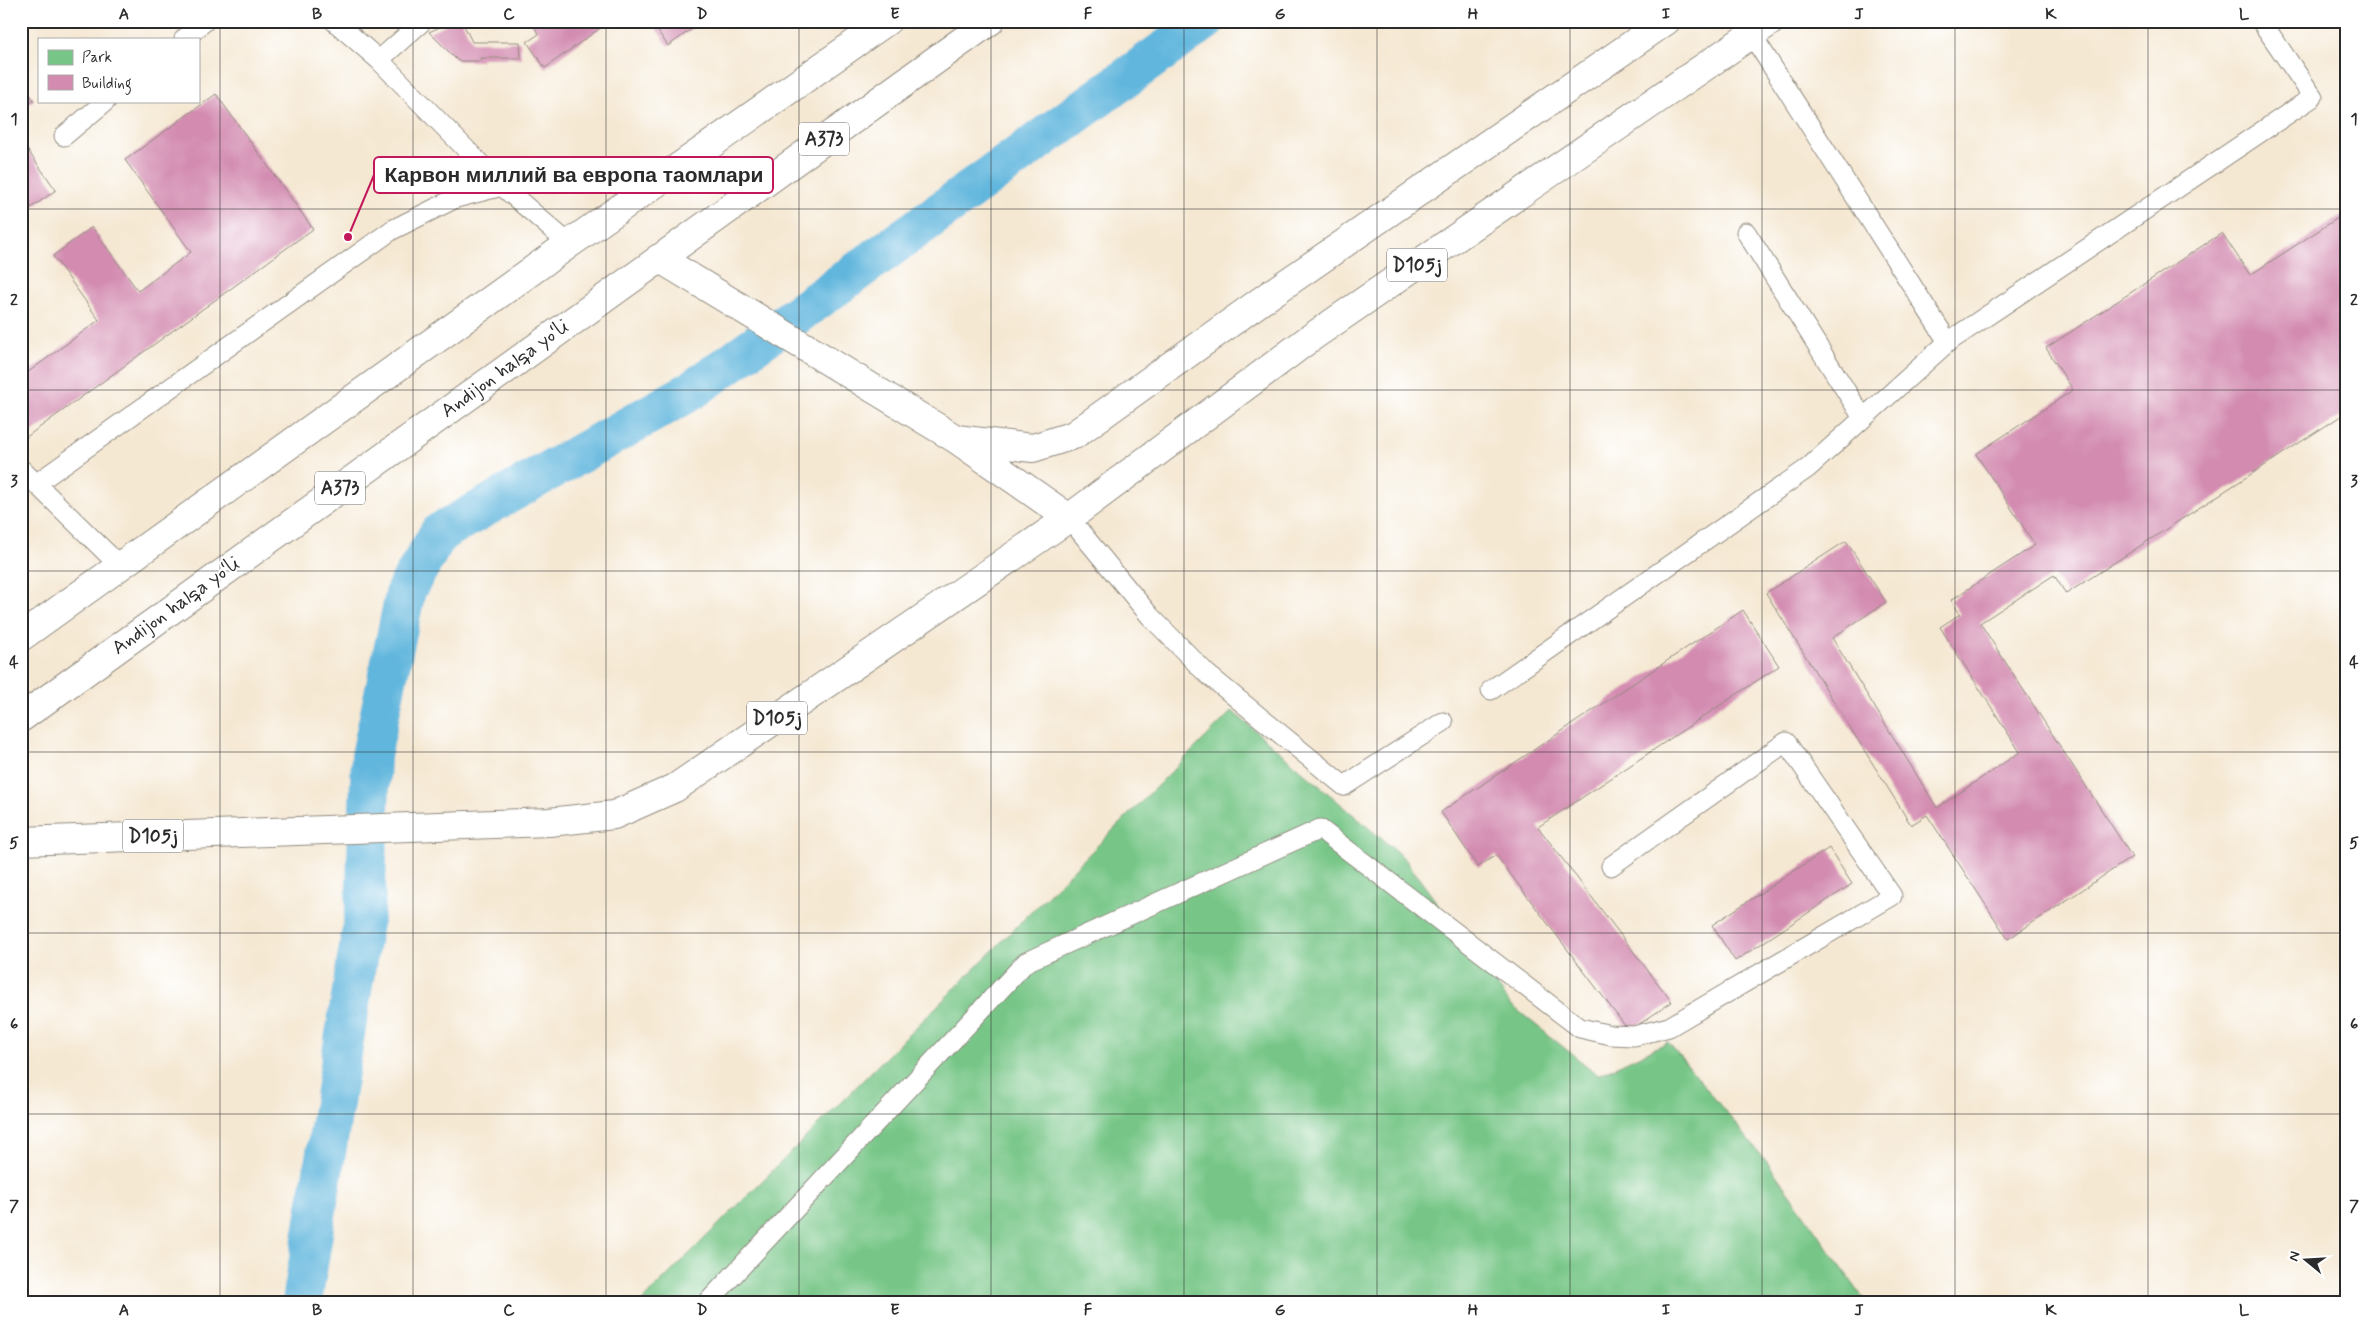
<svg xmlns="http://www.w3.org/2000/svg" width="2368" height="1323" viewBox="0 0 2368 1323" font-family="Mynerve,sans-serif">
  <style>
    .green { fill: #77c687; stroke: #517859 }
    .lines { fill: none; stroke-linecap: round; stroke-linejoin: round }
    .canal { stroke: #61b6dd; stroke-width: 40 }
    .building { fill: #d38bb0 }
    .lane-casing { stroke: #908a7f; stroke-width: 21 }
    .highway-casing { stroke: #908a7f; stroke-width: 30 }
    .lane { stroke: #fff; stroke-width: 19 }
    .highway { stroke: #fff; stroke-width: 28 }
    .grid { fill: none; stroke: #2b2b2b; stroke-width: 1; stroke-opacity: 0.55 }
    .labels { text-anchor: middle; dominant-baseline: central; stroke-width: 4; stroke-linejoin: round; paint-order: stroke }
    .shield { fill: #fff; stroke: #6b6b6b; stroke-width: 1 }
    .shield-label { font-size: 19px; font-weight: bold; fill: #2b2b2b }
    .street-label { font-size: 20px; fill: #2b2b2b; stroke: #fff }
    .leader { fill: none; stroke: #c2185b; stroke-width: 2 }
    .callout-dot { fill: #c2185b; stroke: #fff; stroke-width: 2 }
    .callout { fill: #fff; stroke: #c2185b; stroke-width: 2 }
    .callout-label { font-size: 21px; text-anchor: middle; font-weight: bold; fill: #2b2b2b }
    .neatline { fill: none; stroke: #2b2b2b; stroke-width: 2 }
    .grid-label { font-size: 16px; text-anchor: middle; font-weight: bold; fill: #2b2b2b }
  </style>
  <rect width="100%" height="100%" fill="#fff"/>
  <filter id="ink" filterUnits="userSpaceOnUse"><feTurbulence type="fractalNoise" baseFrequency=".02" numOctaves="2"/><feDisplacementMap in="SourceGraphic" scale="10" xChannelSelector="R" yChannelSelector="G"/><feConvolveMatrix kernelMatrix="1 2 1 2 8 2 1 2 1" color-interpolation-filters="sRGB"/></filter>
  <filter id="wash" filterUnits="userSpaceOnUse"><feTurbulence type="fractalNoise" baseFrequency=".0096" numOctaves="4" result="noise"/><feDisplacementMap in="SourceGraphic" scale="20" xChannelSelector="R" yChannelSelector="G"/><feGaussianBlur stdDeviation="1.12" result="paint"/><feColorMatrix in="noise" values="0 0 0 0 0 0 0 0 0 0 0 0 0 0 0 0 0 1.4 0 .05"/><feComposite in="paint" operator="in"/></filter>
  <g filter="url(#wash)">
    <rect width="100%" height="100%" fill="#f5e8d3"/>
    <!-- green -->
    <path class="green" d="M1232 711 1405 859 1511 1005 1598 1075 1668 1042 1767 1162 1866 1302H641Z"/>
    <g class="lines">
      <!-- canal -->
      <path class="canal" d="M302 1302 365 910 371 756 406 590 439 533 691 391 1205 21"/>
    </g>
    <g id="blocks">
      <!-- building -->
      <path class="building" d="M453 21H462L472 42H520L521 58H480L482 61H458L429 32Z
        M530 21H610L545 68 527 42 539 34Z
        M651 21H703L668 46Z
        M21 82 34 100 21 109Z
        M216 94 313 229 25 438 21 433V365L27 373 99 320 53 256 92 227 138 291 191 252 125 160Z
        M21 141 56 190 21 215Z
        M2347 212V412L2066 594 2054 575 1980 623 2132 857 2008 939 1927 815 1911 825 1766 593 1846 541 1886 602 1832 638 1937 808 2020 752 1940 627 1960 614 1951 600 2035 545 1976 454 2073 390 2046 348 2222 233 2250 275Z
        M1743 610 1779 666 1538 827 1672 1002 1629 1031 1496 855 1478 867 1441 812Z
        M1829 848 1852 884 1735 961 1712 925Z"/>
    </g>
  </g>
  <g filter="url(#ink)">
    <use href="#blocks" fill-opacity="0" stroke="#908a7f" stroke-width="1"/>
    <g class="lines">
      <!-- lane casing -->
      <g class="lane-casing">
        <path id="lane" d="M334 21 379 60 502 186 569 244
          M1752 35 1948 342
          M184 39 205 21
          M379 60 423 21
          M64 136 106 101
          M1746 232 1863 418
          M21 469 121 567
          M37 483 392 230 456 198 502 186
          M1069 518 1150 616 1206 673 1344 786 1443 722
          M1491 690 1808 468 1948 342 2313 97 2261 21
          M708 1302 1026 962 1320 829 1580 1028 1611 1035 1634 1036 1669 1027 1892 896 1786 742 1611 866"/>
      </g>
      <!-- highway casing -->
      <g class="highway-casing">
        <path id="highway" d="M659 258 956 439 1069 518
          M956 439 1033 448 1074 435 1275 291 1666 21
          M21 637 569 244 887 21
          M21 718 990 21
          M21 841 549 822 614 815 675 788 1069 518 1309 339 1771 21"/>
      </g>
      <!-- lane -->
      <use href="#lane" class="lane"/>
      <!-- highway -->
      <use href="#highway" class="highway"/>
    </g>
  </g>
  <!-- grid -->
  <path class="grid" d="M220 21V1302M413 21V1302M606 21V1302M799 21V1302M991 21V1302M1184 21V1302M1377 21V1302M1570 21V1302M1762 21V1302M1955 21V1302M2148 21V1302M21 209H2347M21 390H2347M21 571H2347M21 752H2347M21 933H2347M21 1114H2347"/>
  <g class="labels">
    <!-- shield labels -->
    <g class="shield">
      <rect x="799" y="122.5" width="50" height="33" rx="4"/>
      <rect x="1387" y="248.5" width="60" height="33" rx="4"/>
      <rect x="315" y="471.5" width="50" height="33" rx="4"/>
      <rect x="747" y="701.5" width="60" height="33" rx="4"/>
      <rect x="123" y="819.5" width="60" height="33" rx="4"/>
    </g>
    <g class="shield-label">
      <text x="824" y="139">A373</text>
      <text x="1417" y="265">D105j</text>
      <text x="340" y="488">A373</text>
      <text x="777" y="718">D105j</text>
      <text x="153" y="836">D105j</text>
    </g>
    <!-- street labels -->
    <g class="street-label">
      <text transform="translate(505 369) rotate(-36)">Andijon halqa yo‘li</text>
      <text transform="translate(176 606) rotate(-36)">Andijon halqa yo‘li</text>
    </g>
  </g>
  <!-- callouts -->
  <path class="leader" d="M348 237L374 175"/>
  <circle class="callout-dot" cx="348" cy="237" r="5"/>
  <rect class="callout" x="374" y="157" width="399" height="36" rx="5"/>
  <g class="callout-label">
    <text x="574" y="182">Карвон миллий ва европа таомлари</text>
  </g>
  <!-- margin -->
  <rect width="2368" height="1323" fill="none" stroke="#fff" stroke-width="55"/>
  <!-- legend -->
  <rect x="38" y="38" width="162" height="65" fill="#ffffff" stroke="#aaaaaa"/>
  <rect x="48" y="50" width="25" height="15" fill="#77c687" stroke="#aaaaaa"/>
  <text x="82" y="62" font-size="15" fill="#2b2b2b">Park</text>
  <rect x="48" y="75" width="25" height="15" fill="#d38bb0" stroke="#aaaaaa"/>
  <text x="82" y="88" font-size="15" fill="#2b2b2b">Building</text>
  <!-- north arrow -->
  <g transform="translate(2306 1260) rotate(288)" stroke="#ffffff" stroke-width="4" paint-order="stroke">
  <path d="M0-4L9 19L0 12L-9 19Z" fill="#2b2b2b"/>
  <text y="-8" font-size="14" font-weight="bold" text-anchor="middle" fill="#2b2b2b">N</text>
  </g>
  <rect x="28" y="28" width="2312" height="1268" class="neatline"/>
  <g class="grid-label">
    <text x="124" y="19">A</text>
    <text x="317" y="19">B</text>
    <text x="509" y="19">C</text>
    <text x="702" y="19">D</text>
    <text x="895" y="19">E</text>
    <text x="1088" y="19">F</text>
    <text x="1280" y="19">G</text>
    <text x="1473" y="19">H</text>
    <text x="1666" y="19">I</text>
    <text x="1859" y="19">J</text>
    <text x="2051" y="19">K</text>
    <text x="2244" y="19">L</text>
    <text x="14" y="124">1</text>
    <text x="2354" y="124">1</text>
    <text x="14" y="305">2</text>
    <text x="2354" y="305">2</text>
    <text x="14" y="486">3</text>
    <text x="2354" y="486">3</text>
    <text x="14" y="667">4</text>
    <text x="2354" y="667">4</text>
    <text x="14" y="848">5</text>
    <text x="2354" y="848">5</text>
    <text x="14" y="1029">6</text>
    <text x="2354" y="1029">6</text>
    <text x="14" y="1211">7</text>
    <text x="2354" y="1211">7</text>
    <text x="124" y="1315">A</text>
    <text x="317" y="1315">B</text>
    <text x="509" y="1315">C</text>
    <text x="702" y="1315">D</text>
    <text x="895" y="1315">E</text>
    <text x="1088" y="1315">F</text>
    <text x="1280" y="1315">G</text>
    <text x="1473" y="1315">H</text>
    <text x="1666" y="1315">I</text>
    <text x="1859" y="1315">J</text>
    <text x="2051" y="1315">K</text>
    <text x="2244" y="1315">L</text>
  </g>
</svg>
